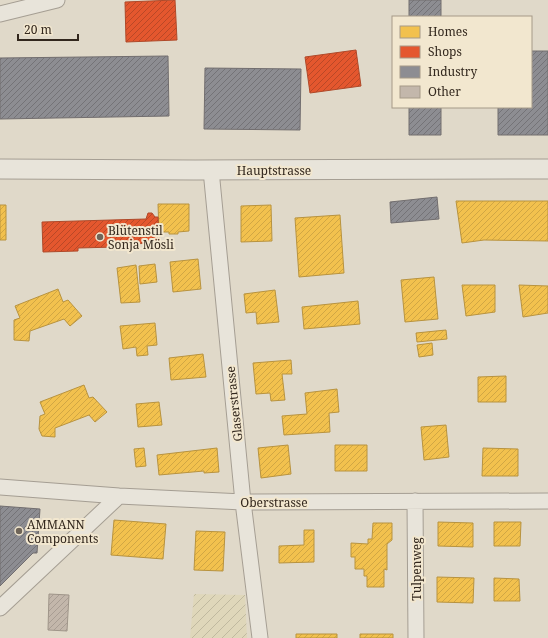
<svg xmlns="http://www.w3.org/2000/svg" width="548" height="638" viewBox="0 0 548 638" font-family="'Noto Serif',serif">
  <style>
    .farmland { fill: url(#farmland-furrows) }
    .homes { fill: url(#homes-hatch); stroke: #b8933f }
    .shops { fill: url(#shops-hatch); stroke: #af4929 }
    .industry { fill: url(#industry-hatch); stroke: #726e6f }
    .building { fill: url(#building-hatch); stroke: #9f9589 }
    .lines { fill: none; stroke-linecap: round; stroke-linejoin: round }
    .minor-casing { stroke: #a59e93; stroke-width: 17 }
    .tertiary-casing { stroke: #a59e93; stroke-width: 21 }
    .minor { stroke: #e8e4da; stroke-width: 15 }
    .tertiary { stroke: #e8e4da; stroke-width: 19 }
    .poi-dot { fill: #6f6559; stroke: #f2e7cf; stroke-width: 1.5 }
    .labels { text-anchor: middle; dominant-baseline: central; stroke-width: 4; stroke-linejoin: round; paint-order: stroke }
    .street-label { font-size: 12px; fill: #32271d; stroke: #f2e7cf }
    .poi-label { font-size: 12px; fill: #32271d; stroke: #f2e7cf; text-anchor: start }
  </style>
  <defs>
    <pattern id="farmland-furrows" width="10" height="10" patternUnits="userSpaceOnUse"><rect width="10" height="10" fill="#dfd7ba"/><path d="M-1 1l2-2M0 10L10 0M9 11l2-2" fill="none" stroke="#c0b99f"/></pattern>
    <pattern id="homes-hatch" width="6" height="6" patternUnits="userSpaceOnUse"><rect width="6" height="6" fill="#f2c14e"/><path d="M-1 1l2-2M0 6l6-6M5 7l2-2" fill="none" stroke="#d0a644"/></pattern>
    <pattern id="shops-hatch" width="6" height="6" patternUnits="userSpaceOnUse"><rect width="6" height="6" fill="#e4572e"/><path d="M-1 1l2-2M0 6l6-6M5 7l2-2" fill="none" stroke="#b94827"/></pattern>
    <pattern id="industry-hatch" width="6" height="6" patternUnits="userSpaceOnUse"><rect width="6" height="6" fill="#8d8d92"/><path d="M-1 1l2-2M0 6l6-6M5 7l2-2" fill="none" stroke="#747377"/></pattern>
    <pattern id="building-hatch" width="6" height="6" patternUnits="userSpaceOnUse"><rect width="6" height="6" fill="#c3b7ab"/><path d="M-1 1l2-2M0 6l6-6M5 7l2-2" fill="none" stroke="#a89d93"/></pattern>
  </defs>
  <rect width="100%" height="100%" fill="#e0d9c9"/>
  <!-- farmland -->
  <path class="farmland" d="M194 594 245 595 247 638H190Z"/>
  <!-- homes -->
  <path class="homes" d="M456 201H548V241L484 240 462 243Z
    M158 204H189V231L178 232V234H169V232H159Z
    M0 205H6V240H0Z
    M271 205 272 241 241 242V206Z
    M340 215 344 273 299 277 295 218Z
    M198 259 201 289 173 292 170 262Z
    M155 264 157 282 140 284 139 266Z
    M136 265 140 302 121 303 117 268Z
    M434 277 438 319 405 322 401 280Z
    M462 285H495V312L466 316Z
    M519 285 548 286V313L523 317Z
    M58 289 63 302 68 300 82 316 70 326 64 319 30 331 29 341 14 340V320L20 318 15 306Z
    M275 290 279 322 257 324 256 312 246 313 244 294Z
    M358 301 360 324 304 329 302 307Z
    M155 323 157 345 147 346 148 355 137 356 136 347 123 349 120 326Z
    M446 330 447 339 417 342 416 333Z
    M432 343 433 355 419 357 417 345Z
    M203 354 206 377 171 380 169 358Z
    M291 360 292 374H282L285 400 271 401 270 393 256 394 253 363Z
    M506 376V402H478V377Z
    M84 385 89 398 93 397 107 412 95 422 89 415 55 428V437L42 436 39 429 40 416 45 414 40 402Z
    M337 389 339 412 329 413 330 432 284 435 282 416 307 414 305 393Z
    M159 402 162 425 138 427 136 404Z
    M446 425 449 457 424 460 421 427Z
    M288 445 291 474 261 478 258 448Z
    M335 445H367V471H335Z
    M144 448 146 466 136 467 134 449Z
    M217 448 219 472 204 473V471L159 475 157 455Z
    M483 448 518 449V476H482Z
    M114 520 166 524 163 559 111 555Z
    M438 522 473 523V547L438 546Z
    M494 522H521L520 546H494Z
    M373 523H392V540L387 544V570L384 569V587H367V576H364V569H355V557H351V543L368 544V539H372Z
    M304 530H314V562L279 563V546L304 545Z
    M196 531 225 532 223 571 194 570Z
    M437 577 474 578 473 603 437 602Z
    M494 578 519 579 520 601H494Z
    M296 634H337V638H296Z
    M360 634H393V638H360Z"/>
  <!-- shops -->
  <path class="shops" d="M175 0 177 40 126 42 125 2Z
    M356 50 361 86 310 93 305 57Z
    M148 213H152L155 217H158L159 241 116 247 78 248V251L43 252 42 222 146 219Z"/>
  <!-- industry -->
  <path class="industry" d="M409 0H441V17H409Z
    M531 51H548V135H498V107H531Z
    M168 56 169 116 0 119V58Z
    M205 68 301 69 300 130 204 129Z
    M409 107H441V135H409Z
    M437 197 439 219 391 223 390 202Z
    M0 506 40 509 37 553H33L0 586Z"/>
  <!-- building -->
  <path class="building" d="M49 594 69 595 67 631 48 630Z"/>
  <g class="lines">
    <!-- minor casing -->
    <g class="minor-casing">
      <path id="minor" d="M0 14 57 0
        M211 170 243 502 260 638
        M0 487 119 496 243 502 548 501
        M415 501 416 638
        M0 608 119 496"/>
    </g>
    <!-- tertiary casing -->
    <g class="tertiary-casing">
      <path id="tertiary" d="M0 169 195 170 548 169"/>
    </g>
    <!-- minor -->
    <use href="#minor" class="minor"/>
    <!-- tertiary -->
    <use href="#tertiary" class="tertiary"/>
  </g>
  <!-- markers -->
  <g class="poi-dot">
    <circle cx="100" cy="237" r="4"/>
    <circle cx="19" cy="531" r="4"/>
  </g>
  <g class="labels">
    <!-- street labels -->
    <g class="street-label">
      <text x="274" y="170">Hauptstrasse</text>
      <text transform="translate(234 404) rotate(-96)">Glaserstrasse</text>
      <text x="274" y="502">Oberstrasse</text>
      <text transform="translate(416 569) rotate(-90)">Tulpenweg</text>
    </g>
    <!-- poi labels -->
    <g class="poi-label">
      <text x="108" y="230">Blütenstil<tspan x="108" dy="14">Sonja Mösli</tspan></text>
      <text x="27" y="524">AMMANN<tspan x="27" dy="14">Components</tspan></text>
    </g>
  </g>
  <!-- legend -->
  <rect x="392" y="16" width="140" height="92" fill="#f2e7cf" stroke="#a59a88"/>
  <rect x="400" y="26" width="20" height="12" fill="#f2c14e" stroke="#a59a88"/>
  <text x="428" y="36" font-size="12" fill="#32271d">Homes</text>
  <rect x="400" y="46" width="20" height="12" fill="#e4572e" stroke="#a59a88"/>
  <text x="428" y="56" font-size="12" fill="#32271d">Shops</text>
  <rect x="400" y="66" width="20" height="12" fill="#8d8d92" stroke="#a59a88"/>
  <text x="428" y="76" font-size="12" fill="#32271d">Industry</text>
  <rect x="400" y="86" width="20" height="12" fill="#c3b7ab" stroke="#a59a88"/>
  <text x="428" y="96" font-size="12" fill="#32271d">Other</text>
  <!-- scale -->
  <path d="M18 34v6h60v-6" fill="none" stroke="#32271d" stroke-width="2"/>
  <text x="24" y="34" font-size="12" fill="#32271d" stroke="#f2e7cf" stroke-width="3" paint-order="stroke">20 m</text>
</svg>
